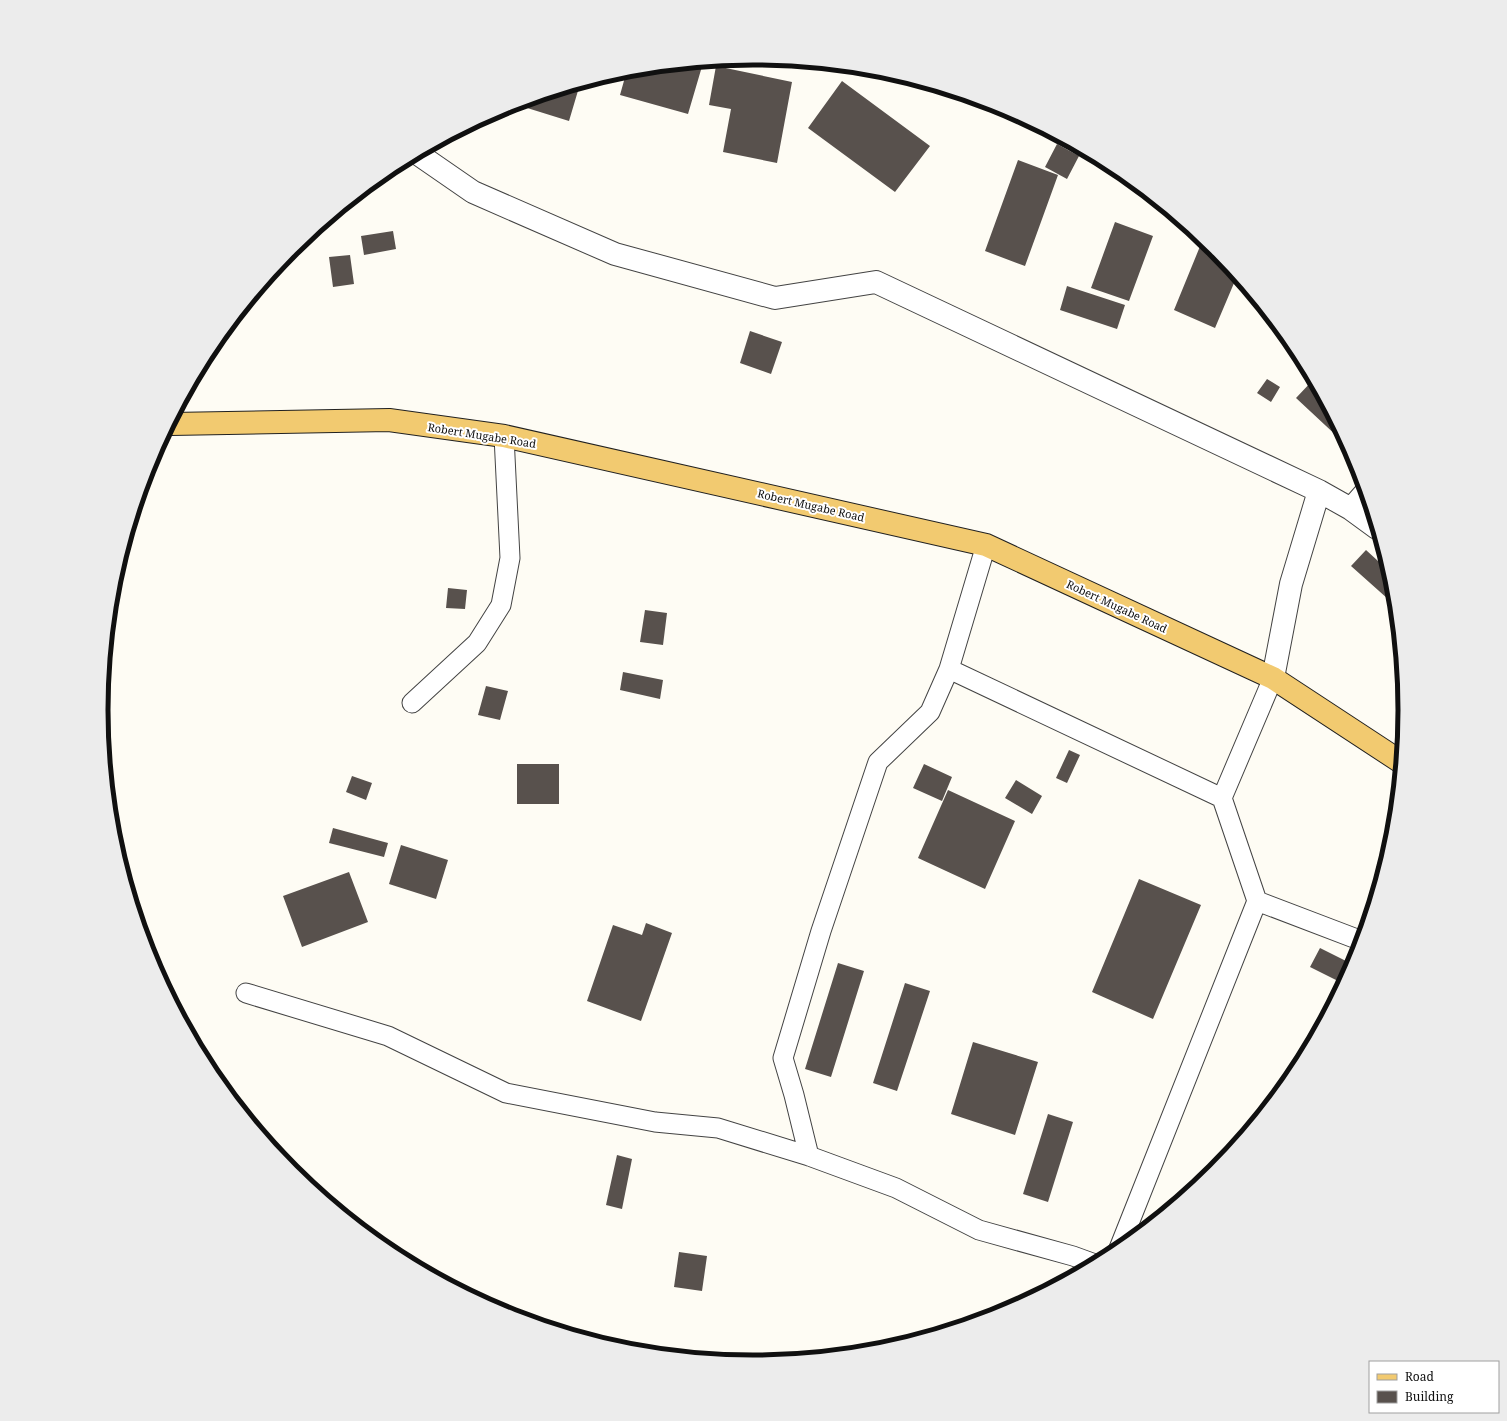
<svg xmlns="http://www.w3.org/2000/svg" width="1507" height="1421" viewBox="0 0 1507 1421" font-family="'Noto Serif',serif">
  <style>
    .building { fill: #58514d }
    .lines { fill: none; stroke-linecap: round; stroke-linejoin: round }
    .service-casing { stroke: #434343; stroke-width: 21 }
    .minor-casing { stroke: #434343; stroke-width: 24 }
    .primary-casing { stroke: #212121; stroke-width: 24 }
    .service { stroke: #fff; stroke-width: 19 }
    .minor { stroke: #fff; stroke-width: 22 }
    .primary { stroke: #f2ca70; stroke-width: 22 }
    .labels { text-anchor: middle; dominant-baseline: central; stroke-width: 4; stroke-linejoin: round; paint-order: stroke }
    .street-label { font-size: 11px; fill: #101010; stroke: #fff }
    .rim { fill: none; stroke: #101010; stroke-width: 5 }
  </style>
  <rect width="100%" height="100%" fill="#fefcf4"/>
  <!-- building -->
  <path class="building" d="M703 63 688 114 620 95 627 70 639 69 651 73 653 68Z
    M716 66 792 82 777 163 723 152 731 109 709 105Z
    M842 81 930 146 895 192 808 128Z
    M580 84 569 121 524 107 526 101Z
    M1057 144 1079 156 1067 179 1045 167Z
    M1018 160 1058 175 1025 266 985 251Z
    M1115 222 1153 236 1129 301 1091 288Z
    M393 231 396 249 364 255 361 236Z
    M1203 239 1215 249 1237 276 1215 328 1174 310Z
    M350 255 354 284 333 287 329 257Z
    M1067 286 1125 305 1117 329 1060 310Z
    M750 331 782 342 771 374 740 363Z
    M1267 379 1280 387 1271 402 1257 393Z
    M1313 380 1343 436 1340 439 1296 398Z
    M1366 550 1390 572 1394 592 1388 599 1351 566Z
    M448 588 467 590 465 609 446 608Z
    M645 610 667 613 663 645 640 642Z
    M623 672 663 680 660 699 620 690Z
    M486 686 508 691 500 720 478 715Z
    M1069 750 1080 755 1067 783 1056 778Z
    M517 764H559V804H517Z
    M924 764 952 777 942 801 913 788Z
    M352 776 372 783 366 800 346 792Z
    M1016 780 1042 796 1032 814 1005 798Z
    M948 790 1015 821 985 889 918 858Z
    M333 828 388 843 384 857 329 843Z
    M401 845 448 860 436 899 389 884Z
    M349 872 368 922 302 947 283 896Z
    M1139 879 1201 905 1153 1019 1092 992Z
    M646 923 672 933 641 1021 587 1001 613 925 642 935Z
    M1320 948 1354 965 1344 984 1310 967Z
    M838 963 864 971 831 1077 805 1069Z
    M905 983 930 991 897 1091 873 1083Z
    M973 1042 1038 1062 1015 1135 951 1114Z
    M1048 1114 1073 1122 1048 1202 1023 1194Z
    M617 1155 632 1159 622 1209 606 1205Z
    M679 1252 707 1256 702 1291 674 1287Z"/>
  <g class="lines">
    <!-- service casing -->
    <g class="service-casing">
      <path id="service" d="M949 669 986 545
        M412 703 477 643 501 605 510 558 504 436
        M1257 901 1362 941
        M246 993 388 1036 506 1093 655 1122 718 1128 809 1156 896 1188 979 1230 1073 1256 1095 1264
        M809 1156 794 1095 783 1058 821 931 878 762 930 712 949 669 1222 798
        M1118 1251 1257 901 1222 798 1273 678"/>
    </g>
    <!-- minor casing -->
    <g class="minor-casing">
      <path id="minor" d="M418 154 473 192 615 254 775 298 876 282 1319 491 1351 509 1377 528
        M1351 509 1366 492
        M1273 678 1291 584 1319 491"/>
    </g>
    <!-- primary casing -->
    <g class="primary-casing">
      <path id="primary" d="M171 424 389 420 504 436 986 545 1273 678 1401 762"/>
    </g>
    <!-- service -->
    <use href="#service" class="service"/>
    <!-- minor -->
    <use href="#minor" class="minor"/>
    <!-- primary -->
    <use href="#primary" class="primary"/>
  </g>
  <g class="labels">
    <!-- street labels -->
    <g class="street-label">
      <text transform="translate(482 435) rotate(9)">Robert Mugabe Road</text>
      <text transform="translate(811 505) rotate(13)">Robert Mugabe Road</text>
      <text transform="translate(1117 606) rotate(25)">Robert Mugabe Road</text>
    </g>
  </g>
  <!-- crop -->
  <path d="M0 0H1507V1421H0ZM108 710a645 645 0 1 1 1290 0a645 645 0 1 1-1290 0Z" fill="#ececec" fill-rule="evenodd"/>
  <path class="rim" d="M108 710a645 645 0 1 1 1290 0a645 645 0 1 1-1290 0Z"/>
  <!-- legend -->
  <rect x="1369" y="1361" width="130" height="52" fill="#ffffff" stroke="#9f9f9f"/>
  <rect x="1377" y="1374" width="20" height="6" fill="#f2ca70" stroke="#9f9f9f"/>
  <text x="1405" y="1381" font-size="12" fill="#101010">Road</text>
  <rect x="1377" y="1391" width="20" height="12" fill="#58514d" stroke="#9f9f9f"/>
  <text x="1405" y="1401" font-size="12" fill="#101010">Building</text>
</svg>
